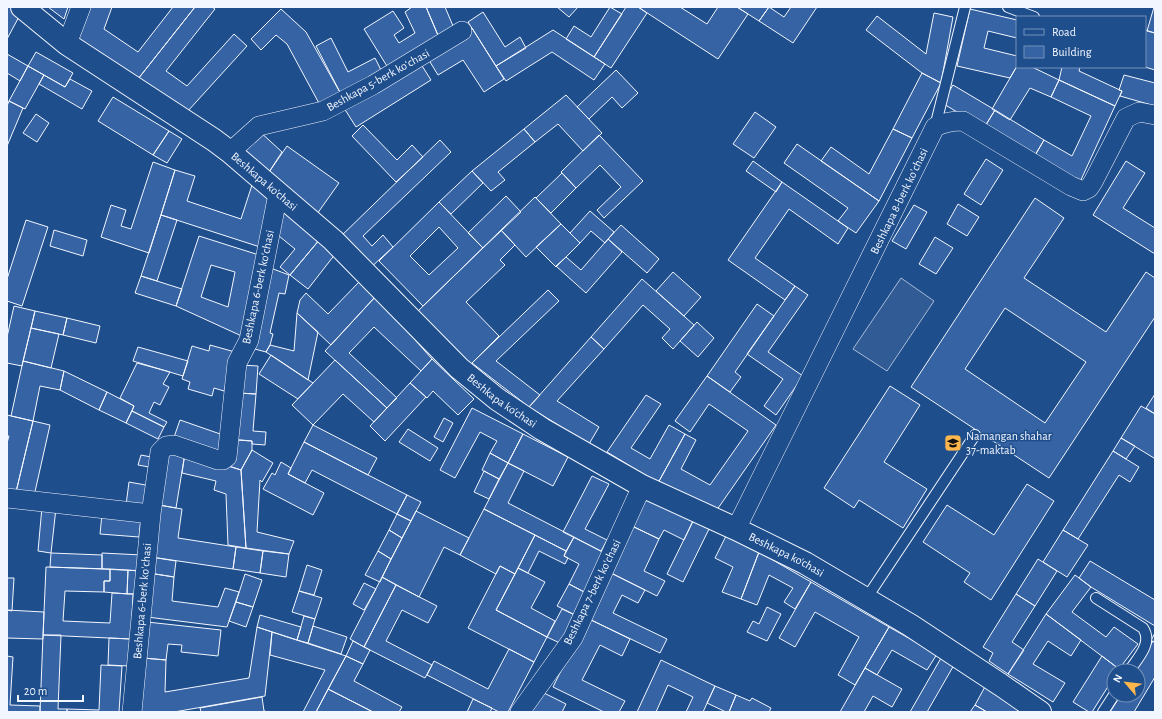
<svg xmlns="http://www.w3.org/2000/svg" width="1162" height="719" viewBox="0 0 1162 719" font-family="'Alegreya Sans',sans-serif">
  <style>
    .built { fill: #305b95; stroke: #a8bbd7 }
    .building { fill: #3563a3; stroke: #f2f6ff; fill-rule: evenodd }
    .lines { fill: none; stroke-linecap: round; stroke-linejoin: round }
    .lane-casing { stroke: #f2f6ff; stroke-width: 12 }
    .street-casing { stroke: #f2f6ff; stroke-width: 20 }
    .secondary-casing { stroke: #f2f6ff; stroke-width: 24 }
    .lane { stroke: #1f4e8c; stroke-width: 10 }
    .street { stroke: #1f4e8c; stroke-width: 19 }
    .secondary { stroke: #1f4e8c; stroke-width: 22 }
    .labels { text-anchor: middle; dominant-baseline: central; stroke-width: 3; stroke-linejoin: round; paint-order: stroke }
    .street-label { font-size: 12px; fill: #f2f6ff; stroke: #1f4e8c }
    .poi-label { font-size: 12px; fill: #f2f6ff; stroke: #1f4e8c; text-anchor: start }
  </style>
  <rect width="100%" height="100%" fill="#1f4e8c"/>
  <!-- built -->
  <path class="built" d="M901 278 934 301 887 371 853 349Z"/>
  <!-- building -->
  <path class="building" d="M7 7H10L21 13 7 39Z
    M48 7H68L64 19Z
    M88 7H112L104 29 138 52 173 7H195L138 79 77 38Z
    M195 7H212L215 9 166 71 187 86 234 34 247 46 187 112 138 79Z
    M412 7H426L440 40 390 71 364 29 393 11 404 28 394 35 399 43 415 33 405 12Z
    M426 7H445L456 33 440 40Z
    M557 7H578L569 17Z
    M610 7 622 14 594 57 566 39 574 26 591 37Z
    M626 7H638L647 13 611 68 594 57Z
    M638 7H680L707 24 718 7H737L748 14 718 59Z
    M737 7H769L759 21Z
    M769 7 784 17 791 7H817L793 43 759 21Z
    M1154 7H1155V33L1147 31Z
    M281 9 306 32 342 96 321 107 287 44 276 35 261 50 251 39Z
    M970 9 1017 20V38L988 31 984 48 1017 56V66L1010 78 957 66Z
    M483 12 505 47 520 37 526 48 496 66 468 22Z
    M934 13 953 17 941 83 922 73 866 30 877 16 926 54Z
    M472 28 504 79 484 92 463 60 438 75 427 57Z
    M553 30 605 64 594 80 552 52 506 81 496 66Z
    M1145 30 1155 33V70L1145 67Z
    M331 38 348 72 375 58 383 74 342 96 316 46Z
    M36 52 73 73 65 87 28 66Z
    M7 54 28 66 20 81 7 73Z
    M419 61 431 80 356 127 344 108Z
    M28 66 44 75 25 109 9 101Z
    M1017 66 1032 67 1059 80 1051 97 1030 88 1010 120 992 109Z
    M1062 67H1080L1079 71 1122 91 1115 106 1059 80Z
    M616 70 638 93 622 108 612 97 589 119 577 107Z
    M922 73 941 83 912 138 893 129Z
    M44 75 65 87 70 79 92 91 82 109 39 84Z
    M1124 75 1155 83V106L1120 96 1122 91 1119 90Z
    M1059 80 1115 106 1079 184 1034 157 1044 140 1072 156 1091 116 1051 97Z
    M953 85 995 110 984 128 942 103Z
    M566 95 602 133 583 151 558 124 535 142 524 129Z
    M113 97 169 131 153 155 98 121Z
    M9 101 23 108 7 146V106Z
    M995 110 1044 140 1034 157 984 128Z
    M755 112 776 127 754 158 733 144Z
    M36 114 49 123 37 142 23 133Z
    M363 125 397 160 412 145 423 157 396 182 352 136Z
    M524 129 535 142 498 172 505 180 491 191 472 171Z
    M893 129 912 138 879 201 821 161 831 147 869 174Z
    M258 130 282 152 267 175 240 150Z
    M169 131 182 139 167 163 153 155Z
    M599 135 643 181 604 218 597 210 621 187 600 165 576 188 561 172Z
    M440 140 451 152 363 236 372 246 383 235 393 247 368 270 338 239Z
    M797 144 879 201 856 233 838 221 848 208 784 163Z
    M287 146 339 183 317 214 265 178Z
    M986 159 1003 170 981 205 964 194Z
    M753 161 782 182 776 192 746 171Z
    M1126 161 1145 173 1123 208 1155 228V254L1093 215Z
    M153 162 175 170 149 253 101 237 111 205 126 210 121 226 131 229Z
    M175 170 195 176 187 201 241 219 252 185 271 198 260 247 161 215Z
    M472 171 483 183 451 214 439 202Z
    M562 173 576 188 551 213 536 198Z
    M782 182 848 228 838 244 789 209 755 258 795 286 785 300 728 260Z
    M506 196 521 212 483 248 468 233Z
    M535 197 561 224 526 257 501 230Z
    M1035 198 1064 218 1024 278 1106 332 1146 272 1155 278V317L1049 478 911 387ZM1005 308 1086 362 1045 423 965 369Z
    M439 202 483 248 423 306 379 261ZM439 227 458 248 429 275 410 256Z
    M958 204 979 217 967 236 947 224Z
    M914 205 927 212 906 249 892 241Z
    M282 208 320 239 290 275 280 267 295 249 274 232Z
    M590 211 614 232 605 243 591 231 580 243 570 233Z
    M161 215 177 220 157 281 141 276Z
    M26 220 48 227 22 306 7 301V279Z
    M561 224 580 243 556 267 536 247Z
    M621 225 659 259 647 273 608 239Z
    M54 230 87 240 83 256 50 246Z
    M501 230 515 245 500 260 505 265 466 302 499 336 468 367 416 313Z
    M199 236 259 255 246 338 176 306ZM211 265 235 272 228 307 201 297Z
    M935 237 953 248 936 274 919 264Z
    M320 239 336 253 308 289 290 275Z
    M608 239 622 252 586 293 556 266 566 257 581 270Z
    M268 267 289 275 285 294 279 293 270 333 273 334 270 345 266 352 251 348Z
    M673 272 701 297 684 316 656 291Z
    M141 276 182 289 176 306 135 293Z
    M642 279 694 325 673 349 662 338 670 329 643 305 604 349 591 337Z
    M360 281 376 296 331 345 297 313 300 300 306 293 328 314Z
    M795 286 808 295 768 352 803 376 776 415 764 406 783 379 747 354Z
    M548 290 559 301 496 361 540 395 529 407 472 363Z
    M376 296 432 359 421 371 374 327 349 353 397 398 387 408 325 351Z
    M757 304 774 316 735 372 741 377 730 392 707 376Z
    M14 306 35 311 22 366 7 363V337Z
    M35 311 67 318 63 335 31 328Z
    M297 313 318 332 308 380 266 352 270 345 294 351Z
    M67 318 100 326 96 343 63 335Z
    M697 322 714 338 698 357 680 341Z
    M31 328 59 334 51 368 23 361Z
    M591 337 604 349 557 401 599 427 589 444 529 407Z
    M210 345 235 352 224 391 214 388 212 396 188 389 190 382 182 379 192 346 209 351Z
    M138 347 188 361 183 376 133 361Z
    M271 355 313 383 298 399 259 374Z
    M432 359 474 399 458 415 433 391 427 398 410 383Z
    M335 360 387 408 374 422 343 394 313 425 292 405Z
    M23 361 64 371 60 390 40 386 33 421 11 416Z
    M137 363 170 372 163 384 169 387 160 405 154 402 149 413 167 422 164 427 132 411 134 406 120 398Z
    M240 365 258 366 256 394 238 393Z
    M64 371 107 392 99 410 60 390Z
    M707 376 776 425 714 514 658 483 685 434 696 440 681 469 710 485 748 431 709 404 690 432 675 421Z
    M410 383 426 397 385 441 370 426Z
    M890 386 920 405 884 462 927 489 903 528 859 500 854 508 824 488Z
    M107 392 134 406 126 423 99 410Z
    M238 393 256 394 253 431 266 432 265 445 252 444V441L235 440Z
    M1155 394V414L1146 408Z
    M646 395 661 404 631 448 650 459 669 425 685 434 658 483 607 452Z
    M1141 406 1155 414V456L1154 458 1121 438Z
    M472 408 523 434 508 463 490 453 497 441 480 432 455 478 440 470Z
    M132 411 164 427 158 439 126 423Z
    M7 415 33 421 16 492 7 490V443L9 436H7Z
    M444 418 453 423 443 442 434 437Z
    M180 420 226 436 219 457 173 440Z
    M33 421 50 425 34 496 16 492Z
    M313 425 377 458 368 475 304 442Z
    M408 429 438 448 430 461 399 442Z
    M523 434 568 457 553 486 508 463Z
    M1121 438 1135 446 1126 459 1113 451Z
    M231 439 252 441V450L241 470 229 466Z
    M304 442 407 495 397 514 312 470 305 483 288 474Z
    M167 450 185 453 176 508 159 505Z
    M252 450 273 463 262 482 260 480 257 532 294 541 289 554 246 548 241 470Z
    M1113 451 1139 467 1130 482 1119 475 1078 539 1063 530Z
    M185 453 241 470 246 548 228 545 226 494 214 490 216 481 182 473Z
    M490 453 508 463 499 479 482 470Z
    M141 455 151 457 149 467 138 465Z
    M281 462 291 468 288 474 324 493 313 515 263 489 272 473 275 475Z
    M508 463 524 471 508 503 574 537 566 551 484 509Z
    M484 471 499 479 489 499 474 492Z
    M592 476 609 484 585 529 607 540 601 551 563 532Z
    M129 482 151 486 147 509 126 505Z
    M1027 484 1054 501 991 600 964 582 970 573 923 542 947 505 994 535Z
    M407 495 421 502 411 521 397 514Z
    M646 498 693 521 684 540 664 530 659 539 632 526Z
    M159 505 182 509 178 538 236 547 233 569 151 557Z
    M42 507 56 508 51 553 38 551Z
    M484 509 535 535 515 574 500 566 496 574 460 555Z
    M416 511 469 538 460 555 444 547 419 597 382 577Z
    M102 514 141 517 139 537 100 534Z
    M397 514 411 521 402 538 389 530Z
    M693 521 709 529 683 582 667 574Z
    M632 526 659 539 644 571 665 581 657 596 609 572Z
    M389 530 402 538 391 559 378 551Z
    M1063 530 1088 545 1067 577 1043 562Z
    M535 535 566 551 564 556 568 558 565 564 539 551 528 573 518 568Z
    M726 536 759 552 741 599 722 592 733 567 715 558Z
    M574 537 608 555 588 594 569 584 579 564 564 556Z
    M236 547 263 551 260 573 233 569Z
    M263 551 289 554 286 577 260 573Z
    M378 551 391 559 380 582 365 575Z
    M759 552 811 582 795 609 784 602 793 588 769 575 757 605 741 599Z
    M51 553 102 555V569L50 567Z
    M102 553 142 555V571L102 569Z
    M151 557 176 561 174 577 149 573Z
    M1038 559 1057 571 1035 606 1016 594Z
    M1090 561 1155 600V626L1091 587 1079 578Z
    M307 565 322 570 314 595 299 591Z
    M500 566 515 574 496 610 547 637 534 662 468 628Z
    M46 567 110 569V581H104V592L65 591 63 621 110 623 112 593 133 594 131 639 43 635Z
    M518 568 545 582 531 608 555 621 547 637 496 610Z
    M110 569 128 570 127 594 104 592V581H110Z
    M128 570 142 571 140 594H127Z
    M609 572 645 590 638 603 622 595 613 613 667 639 660 653 587 618Z
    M149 573 174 577 172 601 218 607 225 588 239 592 227 627 147 617Z
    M245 574 262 580 253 607 236 602Z
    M1075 575 1091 587 1072 612 1106 637 1114 627 1138 644 1119 669 1046 614Z
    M382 577 396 585 364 647 350 639Z
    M7 578H14L12 611 7 610Z
    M811 582 889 627 855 685 838 675 859 637 815 612 795 647 779 638Z
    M364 583 376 589 364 610 353 604Z
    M569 584 588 594 577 616 557 606Z
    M396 585 437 606 428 623 402 610 386 641 432 665 425 678 364 647Z
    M299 591 322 598 315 619 292 612Z
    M1016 594 1035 606 1012 642 1024 650 1008 674 989 661 993 653 983 647Z
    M236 602 253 607 246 627 229 621Z
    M767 607 781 614 767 641 747 632 753 621 759 624Z
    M562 609 577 616 562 644 547 637Z
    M7 610 44 612 43 639 7 638Z
    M1046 614 1081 640 1071 656 1048 641 1033 664 1065 683 1053 702 1008 674Z
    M260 615 301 627 297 640 257 627Z
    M304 616 315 619 308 643 297 640Z
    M587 618 630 639 622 656 600 645 582 680 625 701 619 712H604L553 687Z
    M147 622 221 630 218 656 181 652 182 645 168 644 166 660 143 658Z
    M313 626 347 637 341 654 308 643Z
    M257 627 272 632 265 696 174 712H138L143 658 166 660 165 692 249 678Z
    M889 627 937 654 927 670 892 650 877 675 865 668Z
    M272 632 346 656 316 712H303L325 670 270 655Z
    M1155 633V643L1151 640Z
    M43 635H61L58 709H67V712H40Z
    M109 638 131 639 130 666 108 665Z
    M353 641 370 650 363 664 346 656Z
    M1153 641 1155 643V677L1134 712H1110L1121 695H1138V671H1135Z
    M509 649 534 662 508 712H499L427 675 434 661 488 689Z
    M7 656 13 657 10 705 40 706V712H7Z
    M346 656 363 664 354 681 402 707 399 712H373L328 689Z
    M1102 656 1119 669 1118 671H1114V677L1092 712H1089L1073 702Z
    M941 658 954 665 927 712H910Z
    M661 660 715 686 703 712H686L693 697 668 685 656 712H637Z
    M101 665 122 666 119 712H67V709L99 710Z
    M865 668 902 689 892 707 873 696 864 712H840Z
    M987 683 1021 712H987L975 705Z
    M715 686 736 695 729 712H726L707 703Z
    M328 689 373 712H316Z
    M542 692 566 704 562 712H527Z
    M736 695 750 701 752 698 771 708 769 712H729Z
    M262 697 264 711 268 712H201L200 708Z
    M473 699 492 708 490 712H467Z
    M975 705 987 712H970Z"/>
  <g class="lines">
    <!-- lane casing -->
    <g class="lane-casing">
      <path id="lane" d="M1008 7 1034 17
        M935 127 965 7
        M1096 598 1143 628C1153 643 1138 658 1129 671
        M866 599 975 435
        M1103 712 1114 695"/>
    </g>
    <!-- street casing -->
    <g class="street-casing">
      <path id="street" d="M67 44 81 7
        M230 152 259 126 323 111 373 85 462 31
        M7 498 151 514 132 712
        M151 514 160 452 166 446 174 445 218 460H223L227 457 237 363 249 340 278 194
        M736 529 935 127C945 122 952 121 963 121L1071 186 1083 191 1089 188 1093 182 1126 118 1139 112 1155 115
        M520 712 573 638 642 486"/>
    </g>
    <!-- secondary casing -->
    <g class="secondary-casing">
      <g id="secondary">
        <path id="s1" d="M22 7 67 44 214 140 230 152 333 240 459 368 497 399 542 429 642 486 736 529 805 563 910 625 1001 685 1040 712"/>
      </g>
    </g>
    <!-- lane -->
    <use href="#lane" class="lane"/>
    <!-- street -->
    <use href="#street" class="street"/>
    <!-- secondary -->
    <use href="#secondary" class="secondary"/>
  </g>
  <!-- icons -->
  <defs>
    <g id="school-square" transform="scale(0.9)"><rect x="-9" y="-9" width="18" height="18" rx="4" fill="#ffb74d" stroke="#1f4e8c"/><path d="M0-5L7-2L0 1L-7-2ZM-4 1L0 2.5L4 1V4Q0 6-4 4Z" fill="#111"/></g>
  </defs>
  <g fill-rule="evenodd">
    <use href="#school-square" x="953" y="443"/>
  </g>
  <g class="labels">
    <!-- street labels -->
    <g class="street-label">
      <text transform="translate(378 80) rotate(-29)">Beshkapa 5-berk koʻchasi</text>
      <text stroke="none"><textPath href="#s1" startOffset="299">Beshkapa ko'chasi</textPath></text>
      <text transform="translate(899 201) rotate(-64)">Beshkapa 8-berk koʼchasi</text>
      <text transform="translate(258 287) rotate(-78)">Beshkapa 6-berk koʻchasi</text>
      <text stroke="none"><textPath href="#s1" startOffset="623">Beshkapa ko'chasi</textPath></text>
      <text stroke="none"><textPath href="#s1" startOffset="947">Beshkapa ko'chasi</textPath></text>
      <text transform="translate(592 592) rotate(-64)">Beshkapa 7-berk koʻchasi</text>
      <text transform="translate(142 601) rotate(-85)">Beshkapa 6-berk koʻchasi</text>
    </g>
    <!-- poi labels -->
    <g class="poi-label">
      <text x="966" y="436">Namangan shahar<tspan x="966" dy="14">37-maktab</tspan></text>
    </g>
  </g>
  <!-- border -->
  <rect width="1162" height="719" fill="none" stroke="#f2f6ff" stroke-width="16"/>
  <!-- legend -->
  <rect x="1016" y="16" width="130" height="52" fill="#1f4e8c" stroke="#7391ba"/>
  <rect x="1024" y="29" width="20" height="6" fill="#1f4e8c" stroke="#7391ba"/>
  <text x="1052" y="36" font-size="12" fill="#f2f6ff">Road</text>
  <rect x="1024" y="46" width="20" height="12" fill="#3563a3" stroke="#7391ba"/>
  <text x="1052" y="56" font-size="12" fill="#f2f6ff">Building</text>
  <!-- north arrow -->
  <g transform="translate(1126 683) rotate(298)"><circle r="19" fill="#1f4e8c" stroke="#7391ba"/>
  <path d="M0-3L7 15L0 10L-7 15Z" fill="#ffb74d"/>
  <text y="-6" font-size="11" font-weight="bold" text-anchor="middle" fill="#f2f6ff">N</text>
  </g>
  <!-- scale -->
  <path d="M18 695v6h65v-6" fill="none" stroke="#f2f6ff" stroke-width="2"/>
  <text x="24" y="695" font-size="12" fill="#f2f6ff" stroke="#1f4e8c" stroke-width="3" paint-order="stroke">20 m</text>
</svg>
